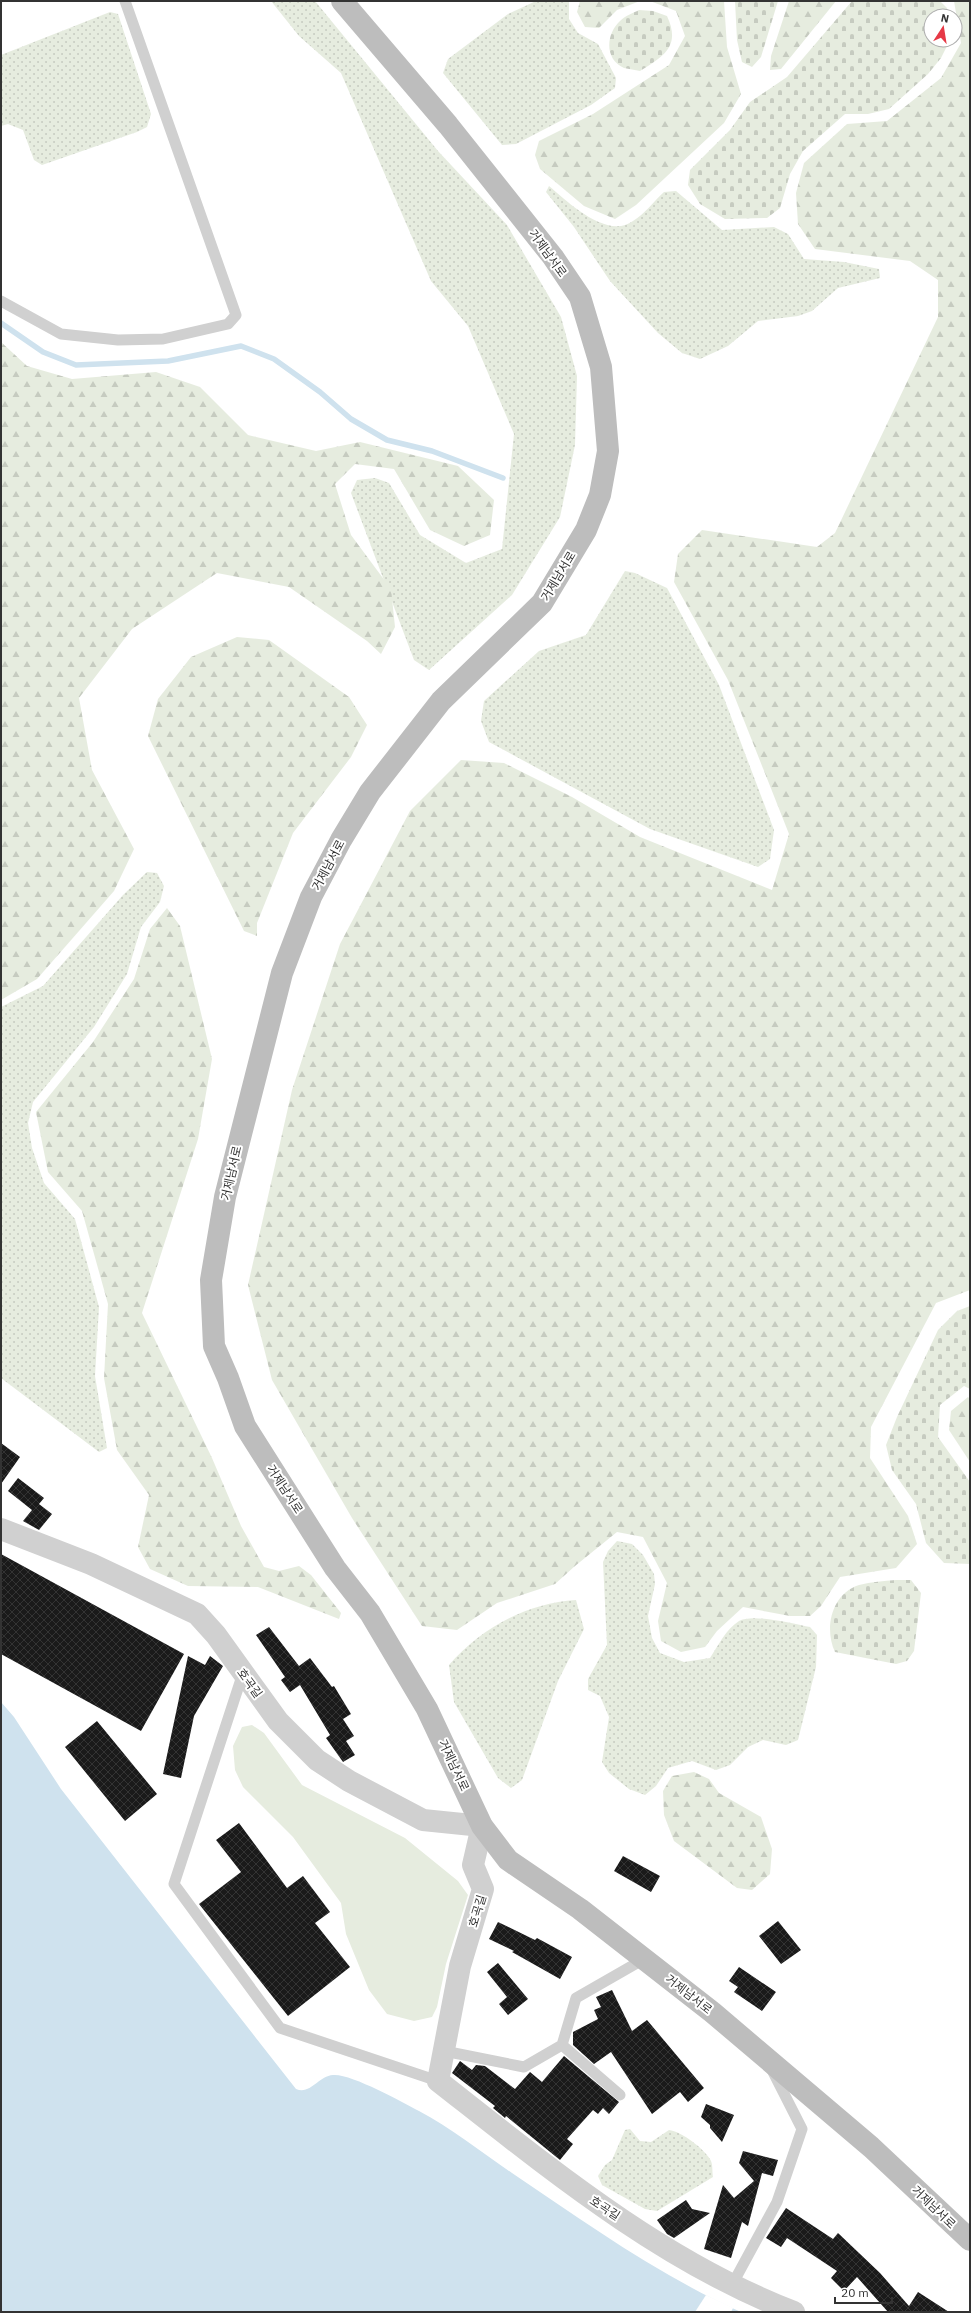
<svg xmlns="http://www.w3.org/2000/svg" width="971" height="2313" viewBox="0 0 971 2313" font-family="'IBM Plex Sans','Noto Sans KR',sans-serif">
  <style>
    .grass { fill: url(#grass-dots) }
    .forest { fill: url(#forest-firs) }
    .cemetery { fill: url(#cemetery-stones) }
    .green { fill: #e6ecdf }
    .water { fill: #cfe2ee }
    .pier { fill: #fff }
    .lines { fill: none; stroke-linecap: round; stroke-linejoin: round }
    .stream { stroke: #cfe2ee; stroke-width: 5.5 }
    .building { fill: url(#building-cross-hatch) }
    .lane { stroke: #d0d0d0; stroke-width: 11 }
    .street { stroke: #d0d0d0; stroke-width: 22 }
    .secondary { stroke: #bdbdbd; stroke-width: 22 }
    .labels { text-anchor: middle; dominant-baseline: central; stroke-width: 4; stroke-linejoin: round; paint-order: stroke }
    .street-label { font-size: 12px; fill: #333; stroke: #fff }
  </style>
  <defs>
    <pattern id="grass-dots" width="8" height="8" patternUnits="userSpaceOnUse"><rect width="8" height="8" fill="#e6ecdf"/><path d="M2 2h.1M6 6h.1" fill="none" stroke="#c6cbc0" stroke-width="1.8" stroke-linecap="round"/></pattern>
    <pattern id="forest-firs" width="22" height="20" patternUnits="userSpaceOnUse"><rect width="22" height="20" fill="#e6ecdf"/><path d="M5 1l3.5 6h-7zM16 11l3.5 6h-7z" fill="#c6cbc0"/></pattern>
    <pattern id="cemetery-stones" width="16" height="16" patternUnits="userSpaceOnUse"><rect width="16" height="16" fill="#e6ecdf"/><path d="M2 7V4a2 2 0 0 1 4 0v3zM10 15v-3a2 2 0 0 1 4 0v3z" fill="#c6cbc0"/></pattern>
    <pattern id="building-cross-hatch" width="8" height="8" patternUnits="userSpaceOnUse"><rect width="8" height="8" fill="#1a1a1a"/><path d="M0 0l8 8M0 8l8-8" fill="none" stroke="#333"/></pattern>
  </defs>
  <rect width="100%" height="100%" fill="#fff"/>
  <!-- grass -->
  <path class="grass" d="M271 1H315L438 151 507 225 561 317 577 376 575 445 560 517 512 595 429 670 414 660 351 493 357 480 375 478 389 483 420 535 466 563 502 549 514 434 468 326 431 281 341 73 299 36Z
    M536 1H569V19L578 33 598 44 616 78 615 88 591 105 516 144 502 145 443 73 448 59 508 14Z
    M110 12 118 14 151 114 147 127 137 132 42 165 34 160 23 130 8 124 1 126V55Z
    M549 186C568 202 607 240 633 221 645 214 654 201 664 192L676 191 722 230 774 227 788 234 804 259 844 262 879 269 880 278 838 288 812 311 798 316 758 321 728 346 700 359 682 353 658 333 610 281 574 227 546 192Z
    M625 571 635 573 667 588 719 685 774 830 770 859 758 867 650 829 489 742 481 721 484 701 539 651 586 635Z
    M147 872 157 873 164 886 160 902 141 927 127 974 94 1027 33 1102 28 1123 32 1148 44 1183 75 1219 99 1307 95 1376 107 1448 99 1452 1 1378V1007L43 986 123 895Z
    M617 1541 632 1544 643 1555 654 1574 655 1584 648 1616 652 1638 660 1653 684 1662 710 1658C718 1646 726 1629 739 1621 752 1613 794 1624 810 1627L817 1635 816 1667 798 1740 786 1745 763 1740 748 1747 730 1765 716 1770 692 1761 668 1768 656 1786 645 1795 629 1789 609 1773 602 1762 609 1717 600 1696 588 1690V1679L607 1645 603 1562 608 1551Z
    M576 1600 584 1629 558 1681 522 1780 511 1788 498 1778 454 1702 449 1665C481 1628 527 1603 576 1600Z
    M630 2129 640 2141 651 2142 669 2130C681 2131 706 2150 711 2161 713 2166 712 2172 713 2177L657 2211 645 2209 602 2185 598 2176 605 2165 612 2160 625 2130Z"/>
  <!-- forest -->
  <path class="forest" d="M580 1H640L617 10 599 28 585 27 577 12Z
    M650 1H724L727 47 741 94 724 123 636 205 615 219 584 206 540 169 535 155 539 141 593 114 669 65 685 36 676 11Z
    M789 1H836L781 69 770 70 771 56Z
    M954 1H970V1290L936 1303 871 1427 870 1458 908 1516 917 1544 896 1568 840 1577 821 1606 810 1616H790L743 1607 717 1631 705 1647 681 1652 661 1641 658 1621 667 1583 643 1537 617 1532 575 1566 555 1584 497 1603 457 1630 422 1626 352 1518 272 1380 248 1285 292 1090 340 944 410 811 461 760 504 763 572 797 640 837 772 890 789 834 728 680 674 582 678 554 702 530 817 547 835 533 938 317V280L910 261 815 249 798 224 796 193 804 163 847 124 887 121 941 78 961 43Z
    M1 342 27 366 72 379 156 372 200 387 248 435 316 451 360 442 458 466 494 500 490 535 464 546 430 530 394 469 355 464 335 484 351 535 391 589 395 627 381 654 367 641 289 587 217 573 132 629 79 698 92 770 134 849 114 891 37 979 1 1000Z
    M237 637 269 640 349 697 367 725 351 757 293 833 257 923V936L244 931 148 736 158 699 191 657Z
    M167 908 180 926 212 1059 198 1139 142 1313 212 1458 241 1526 264 1567 279 1571 299 1566 311 1575 341 1613 339 1619 258 1587 188 1586 150 1569 138 1547 149 1495 117 1450 104 1378 108 1304 82 1211 48 1172 36 1112 93 1042 134 979 150 929Z
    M968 1397 970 1399V1462L949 1430 951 1411Z
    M694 1772 709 1779 719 1793 761 1817 772 1849 770 1874 752 1890 737 1888 674 1841 664 1815 663 1791 672 1776Z"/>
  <!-- cemetery -->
  <path class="cemetery" d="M735 1H778L761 57 752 67 742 62 737 40Z
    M852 1H940L947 8 948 16H931V40H950L941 58 928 74 889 109 868 114H845L803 151 790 174 780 208 767 218 725 219 700 204 688 185 690 170 730 130 750 102 787 77Z
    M639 10 653 11 667 16C681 46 664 56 640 71 635 70 629 69 624 68 604 59 606 34 620 21 625 16 633 13 639 10Z
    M970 1306V1389L964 1386 940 1405 938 1437 970 1482V1564L944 1563 926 1543 916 1504 892 1470 886 1445 897 1417 938 1330 957 1311Z
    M896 1580H911L921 1593 914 1651 907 1661 896 1664 835 1652C824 1629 831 1594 859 1585 871 1582 884 1581 896 1580Z"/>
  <!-- green -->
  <path class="green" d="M252 1725 264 1733 302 1785 405 1838 458 1881 468 1895 446 1964 437 2007 432 2017 414 2021 387 2014 369 1990 346 1934 341 1903 293 1837 243 1787 235 1770 233 1746 242 1727Z"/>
  <!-- water -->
  <path class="water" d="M1 1702 14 1717 61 1789 296 2089C311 2095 318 2076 333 2075 350 2073 402 2102 419 2111 451 2128 481 2152 512 2173 586 2223 660 2276 741 2312H1Z"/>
  <!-- pier -->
  <path class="pier" d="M706 2295 733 2308 731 2312H695Z"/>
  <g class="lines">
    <!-- stream -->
    <path class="stream" d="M1 323 43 352 76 365 168 361 241 346 274 359 320 392 351 419 387 440 432 451 503 478"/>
  </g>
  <!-- building -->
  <path class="building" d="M1 1443 20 1457 1 1484Z
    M18 1478 44 1498 39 1504 52 1514 39 1530 23 1521 32 1510 8 1491Z
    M1 1554 184 1654 141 1731 1 1654Z
    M269 1627 299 1666 310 1658 332 1687 334 1686 351 1714 343 1719 354 1736 346 1741 355 1755 343 1762 326 1738 330 1735 300 1685 290 1692 281 1680 285 1677 256 1635Z
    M188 1656 205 1665 210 1656 223 1666 194 1716 181 1778 163 1774Z
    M97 1721 157 1794 125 1821 65 1747Z
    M239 1823 287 1888 303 1876 330 1912 315 1923 350 1967 288 2016 199 1904 241 1872 216 1840Z
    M623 1856 660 1876 651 1892 614 1871Z
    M778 1921 801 1950 781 1964 759 1936Z
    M498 1922 535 1940 537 1938 572 1957 560 1979 512 1952 514 1951 489 1939Z
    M498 1963 528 1999 508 2015 499 2004 507 1997 487 1972Z
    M739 1967 776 1992 762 2011 734 1992 738 1987 729 1981Z
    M612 1990 632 2031 647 2020 704 2088 688 2102 680 2092 652 2114 611 2052 594 2064 573 2045V2032L598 2019 594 2010 601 2007 596 1997Z
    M564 2056 619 2102 609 2114 603 2108 598 2114 593 2110 567 2139 573 2144 560 2160 506 2116 505 2118 493 2108 495 2106 452 2073 460 2061 472 2070 476 2065 485 2066 515 2089 530 2072 542 2082Z
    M706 2104 734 2115 722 2142 710 2128V2125L701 2117Z
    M743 2151 778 2160 773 2176 762 2173 748 2226 742 2222 731 2258 704 2249 723 2185 734 2198 754 2181 739 2163Z
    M686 2200 692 2209 710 2213 674 2238 667 2234 657 2220Z
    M786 2208 833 2239 838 2233 880 2273 909 2306 918 2292 949 2312H888L857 2277 844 2291 831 2278 837 2271 787 2238 781 2247 766 2238Z"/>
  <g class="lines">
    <!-- lane -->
    <path class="lane" d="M1 301 61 334 118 340 163 339 228 324 236 315 125 1
      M243 1673 174 1884 280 2028 438 2081
      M562 2045 576 1998 644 1959
      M444 2051 524 2067 562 2045 620 2095
      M732 2285 777 2202 802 2129 772 2070"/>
    <!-- street -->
    <path class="street" d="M1 1529 91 1564 197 1614 216 1635 278 1721 317 1760 349 1781 423 1820 482 1826 473 1865 483 1889 460 1966 438 2081C549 2168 661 2261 794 2312"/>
    <!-- secondary -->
    <path class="secondary" d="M342 1 448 125 553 257 580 297 601 367 608 451 600 495 586 530 542 603 441 701 370 792 341 840 311 897 282 973 225 1197 211 1280 214 1346 228 1378 245 1426 335 1568 370 1613 427 1709 482 1826 508 1860 580 1909 712 2012 871 2147 970 2240"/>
  </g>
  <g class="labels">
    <!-- street labels -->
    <g class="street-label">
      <text transform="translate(548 253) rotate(54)">거제남서로</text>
      <text transform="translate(558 576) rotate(-59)">거제남서로</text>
      <text transform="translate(328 865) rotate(-62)">거제남서로</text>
      <text transform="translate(231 1173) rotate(-77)">거제남서로</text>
      <text transform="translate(285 1489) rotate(57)">거제남서로</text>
      <text transform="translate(250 1683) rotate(54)">호곡길</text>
      <text transform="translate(454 1765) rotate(65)">거제남서로</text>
      <text transform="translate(477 1911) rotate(-73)">호곡길</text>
      <text transform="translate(689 1994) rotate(38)">거제남서로</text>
      <text transform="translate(934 2207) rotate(44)">거제남서로</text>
      <text transform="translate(605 2208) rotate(33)">호곡길</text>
    </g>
  </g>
  <!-- border -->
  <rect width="971" height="2313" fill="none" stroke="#333333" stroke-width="4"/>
  <!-- north arrow -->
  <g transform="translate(943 28) rotate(12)"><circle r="19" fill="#ffffff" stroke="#adadad"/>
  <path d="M0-3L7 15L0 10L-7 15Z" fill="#e63946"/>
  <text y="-6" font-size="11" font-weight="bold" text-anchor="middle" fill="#333333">N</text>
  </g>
  <!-- scale -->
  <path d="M835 2297v6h57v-6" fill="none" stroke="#333333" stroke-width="2"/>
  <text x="841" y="2297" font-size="12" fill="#333333" stroke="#ffffff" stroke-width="3" paint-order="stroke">20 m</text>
</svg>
